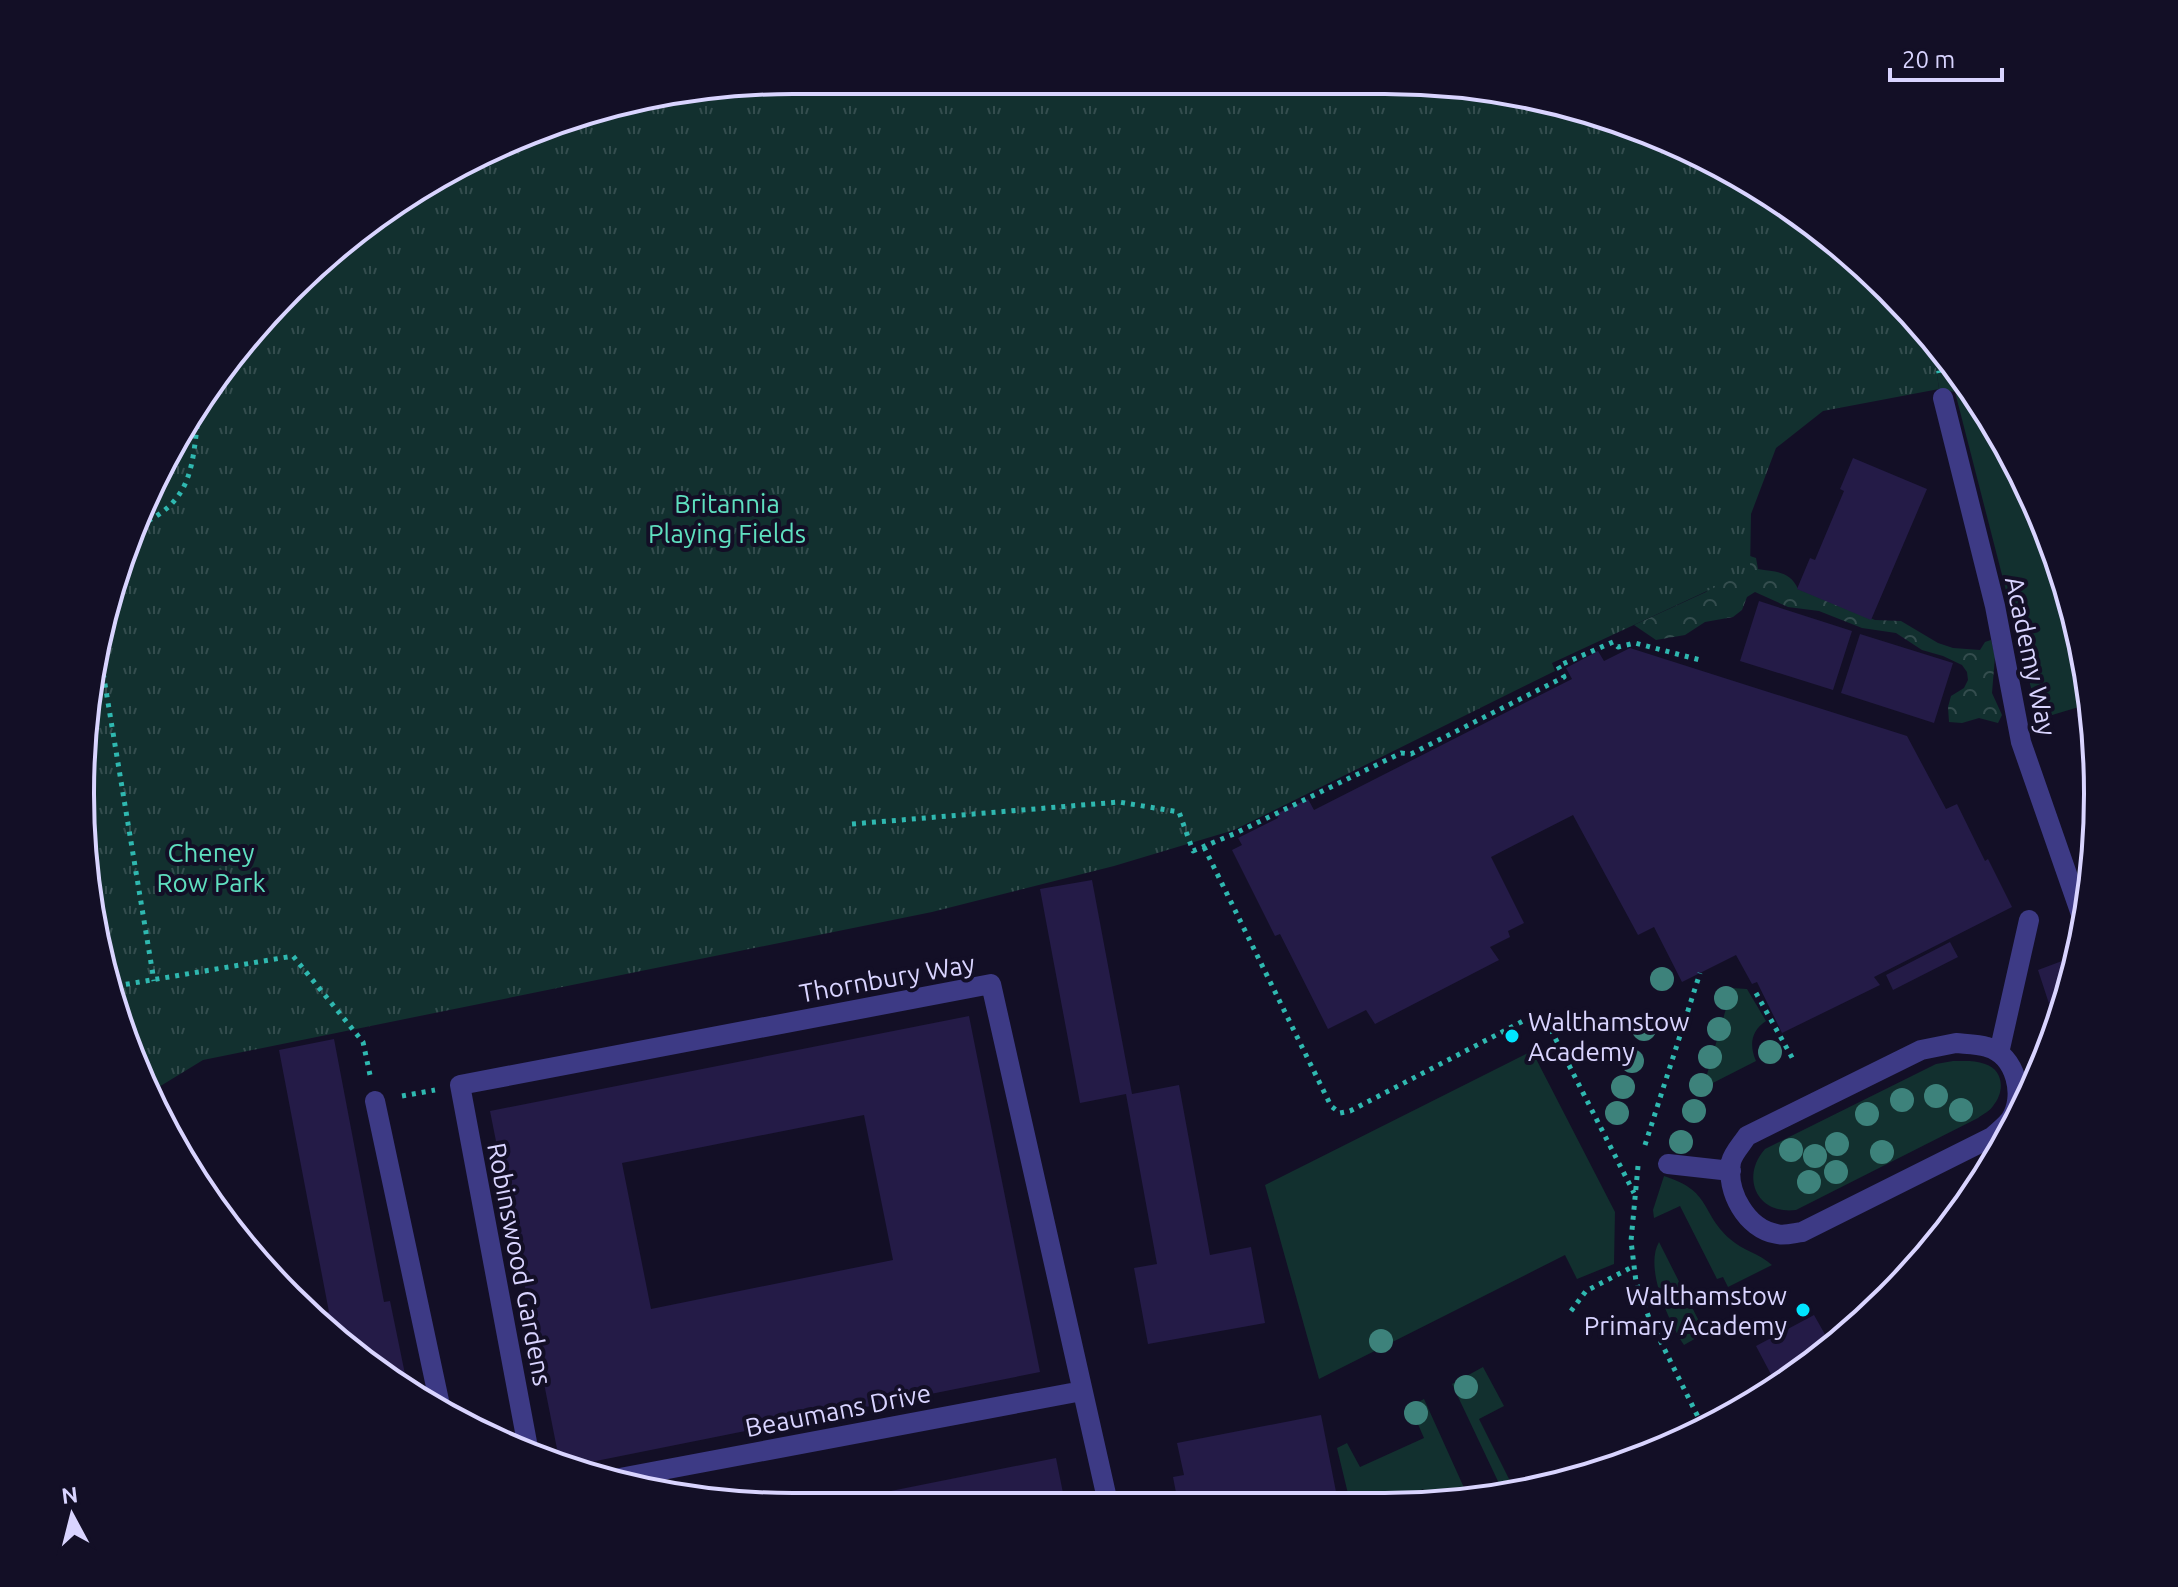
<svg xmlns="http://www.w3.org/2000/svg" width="2178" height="1587" viewBox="0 0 2178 1587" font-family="Ubuntu,sans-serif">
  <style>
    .green { fill: #12302f }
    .forest { fill: url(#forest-crowns) }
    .park { fill: url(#park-tufts) }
    .building { fill: #241b47; fill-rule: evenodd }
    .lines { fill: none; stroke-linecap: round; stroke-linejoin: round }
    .path { stroke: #2fb8b0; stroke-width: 5; stroke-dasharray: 4 6; stroke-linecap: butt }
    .minor { stroke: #3d3a85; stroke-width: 20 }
    .tree { fill: #3d827b }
    .poi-dot { fill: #00e5ff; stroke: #130f26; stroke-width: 3 }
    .labels { text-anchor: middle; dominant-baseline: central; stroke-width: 8; stroke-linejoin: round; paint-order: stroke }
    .park-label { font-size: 26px; fill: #5fe0c0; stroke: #130f26 }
    .street-label { font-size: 26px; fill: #d9d4ff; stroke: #130f26 }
    .poi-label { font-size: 26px; fill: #d9d4ff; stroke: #130f26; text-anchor: start }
    .rim { fill: none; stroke: #d9d4ff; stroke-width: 4 }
  </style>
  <defs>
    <pattern id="forest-crowns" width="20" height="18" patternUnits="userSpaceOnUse" patternTransform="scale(2)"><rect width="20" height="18" fill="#12302f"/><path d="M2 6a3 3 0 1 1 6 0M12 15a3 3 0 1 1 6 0" fill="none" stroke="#344d4e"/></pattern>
    <pattern id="park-tufts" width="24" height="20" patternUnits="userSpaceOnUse" patternTransform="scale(2)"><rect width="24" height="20" fill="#12302f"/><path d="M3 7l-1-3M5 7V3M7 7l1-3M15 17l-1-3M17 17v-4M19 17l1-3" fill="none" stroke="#344d4e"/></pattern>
  </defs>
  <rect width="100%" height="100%" fill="#130f26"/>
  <!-- green -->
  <path class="green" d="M1932 338 2003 437 2060 565 2092 703 2039 719 1955 392 1939 389Z
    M1732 988 1747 989 1766 1021C1751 1031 1749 1045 1756 1061L1703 1088Z
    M1532 1051 1615 1212 1614 1264 1577 1279 1565 1255 1319 1379 1265 1185Z
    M1953 1061C1964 1061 1975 1060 1985 1064 2004 1070 2005 1092 1993 1106 1990 1111 1983 1114 1978 1118L1796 1210C1757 1215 1740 1177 1765 1149L1936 1064Z
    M1664 1176C1712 1191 1700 1212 1730 1239 1742 1250 1760 1254 1772 1265L1728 1287 1723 1277 1717 1279 1680 1206 1654 1218 1653 1210Z
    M1659 1242 1705 1333 1684 1345C1669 1322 1644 1268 1659 1242Z
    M1483 1367 1504 1406 1479 1419 1515 1491 1504 1494 1452 1384Z
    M1424 1399 1470 1501H1459L1454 1492 1430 1501 1423 1489 1396 1501 1350 1502 1337 1448 1347 1443 1360 1467 1424 1438 1410 1406Z"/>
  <!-- forest -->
  <path class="forest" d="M1750 556 1756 558 1758 569C1776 572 1790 571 1798 589L1875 620 1901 621 1938 643 1953 648 1980 650 1985 642 1991 640 1995 656 1992 693 2002 715 1998 723 1979 718 1962 723 1949 722 1948 707 1951 696 1964 688 1968 680 1967 672 1962 665 1943 656 1922 650 1896 633 1862 628 1819 611 1788 607 1755 592 1747 597 1742 610 1733 617 1705 622 1685 635 1656 640 1634 625 1706 592 1742 557Z"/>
  <!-- park -->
  <path class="park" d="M794 80H1385L1524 94 1742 176 1921 323 1932 338 1939 389 1823 411 1776 448 1751 514 1750 571 1552 663 1555 671 1234 830 1114 866 932 912 203 1060 149 1093 86 887V700L153 478 257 323 397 200 608 104Z"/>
  <!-- building -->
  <path class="building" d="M1853 458 1927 489 1871 620 1797 589 1810 558 1815 560 1844 491 1840 489Z
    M1759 601 1852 631 1833 690 1740 661Z
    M1860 634 1953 663 1934 723 1841 693Z
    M1630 648 1907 736 1946 809 1957 804 1985 861 1988 859 2012 907 1874 977 1880 985 1782 1033 1757 982 1752 984 1736 955 1682 982 1654 927 1638 935 1573 815 1491 857 1524 923 1508 931 1510 937 1490 947 1499 960 1375 1024 1366 1010 1328 1029 1280 934 1275 936 1232 850 1242 845 1238 838 1278 818 1276 814 1308 799 1314 810 1572 679 1566 668 1598 651 1604 661Z
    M2092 711 2094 771H2093L2077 715Z
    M1092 880 1132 1094 1179 1085 1210 1255 1251 1247 1265 1323 1148 1344 1134 1268 1157 1264 1126 1094 1080 1103 1040 889Z
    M1950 942 1958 957 1893 990 1886 975Z
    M2062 961 2071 986 2055 1022 2038 970Z
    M969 1016 1040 1372 566 1467 560 1464 490 1111ZM864 1115 893 1260 651 1309 622 1163Z
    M334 1039 384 1302 390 1301 406 1379 394 1381 359 1359 317 1320 316 1315 329 1312 279 1050Z
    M248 1231 252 1257 236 1233Z
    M1916 1264V1265L1895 1287 1890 1277Z
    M1814 1315 1831 1345 1774 1380 1756 1346Z
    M1321 1415 1338 1502 1178 1503 1173 1477 1184 1475 1177 1443Z
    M1056 1458 1065 1503 826 1505V1504Z"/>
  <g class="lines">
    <!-- path -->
    <path class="path" d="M1934 341 1939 373
      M139 525C195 501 192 463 199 410
      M100 654 154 981
      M852 824 1119 802 1179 812 1193 851 1236 833 1401 753 1411 754 1564 677 1558 666 1613 642 1618 647 1635 643 1704 661
      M1204 847 1331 1106 1340 1113 1350 1111 1525 1020 1538 1016 1548 1024 1634 1193
      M116 986 293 956 363 1042 370 1075
      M1756 993 1794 1061
      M402 1096 435 1090
      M1645 1145 1700 973
      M1638 1166 1631 1241 1636 1282 1649 1318 1702 1425
      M1571 1311 1586 1291 1634 1266"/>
    <!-- minor -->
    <path class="minor" d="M1943 398 1995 606 2021 742 2083 920
      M1956 1043C1966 1044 1978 1044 1987 1047 2016 1055 2026 1097 2010 1120 2005 1126 1998 1132 1992 1137L1802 1232C1794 1233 1784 1236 1777 1234 1746 1229 1726 1191 1731 1162 1733 1153 1742 1144 1747 1136L1921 1050Z
      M1999 1053 2029 920
      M375 1101 441 1410
      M1668 1164 1731 1171
      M529 1453 460 1085 991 984 1108 1503
      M604 1481 1082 1391"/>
  </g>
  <!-- trees -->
  <g class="tree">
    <circle cx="1662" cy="979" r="12"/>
    <circle cx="1726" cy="998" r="12"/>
    <circle cx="1644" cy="1029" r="12"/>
    <circle cx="1719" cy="1029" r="12"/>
    <circle cx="1770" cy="1052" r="12"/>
    <circle cx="1710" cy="1057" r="12"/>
    <circle cx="1632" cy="1061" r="12"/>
    <circle cx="1701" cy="1085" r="12"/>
    <circle cx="1623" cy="1087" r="12"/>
    <circle cx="1936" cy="1096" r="12"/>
    <circle cx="1902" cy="1100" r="12"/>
    <circle cx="1961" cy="1110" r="12"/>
    <circle cx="1694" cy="1111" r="12"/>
    <circle cx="1617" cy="1113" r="12"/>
    <circle cx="1867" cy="1114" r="12"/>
    <circle cx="1681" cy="1142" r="12"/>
    <circle cx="1837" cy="1144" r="12"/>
    <circle cx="1791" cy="1150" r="12"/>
    <circle cx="1882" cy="1152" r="12"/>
    <circle cx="1815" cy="1156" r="12"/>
    <circle cx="1836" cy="1172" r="12"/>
    <circle cx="1809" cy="1182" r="12"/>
    <circle cx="1381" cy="1341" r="12"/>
    <circle cx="1466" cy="1387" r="12"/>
    <circle cx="1416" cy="1413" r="12"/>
  </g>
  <!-- markers -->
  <g class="poi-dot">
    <circle cx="1512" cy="1036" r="8"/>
    <circle cx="1803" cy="1310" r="8"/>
  </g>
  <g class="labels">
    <!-- park labels -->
    <g class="park-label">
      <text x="727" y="503">Britannia<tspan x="727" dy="30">Playing Fields</tspan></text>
      <text x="211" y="852">Cheney<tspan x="211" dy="30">Row Park</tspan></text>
    </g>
    <!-- street labels -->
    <g class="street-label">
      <text transform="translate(2031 656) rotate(78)">Academy Way</text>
      <text transform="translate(887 978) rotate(-10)">Thornbury Way</text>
      <text transform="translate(520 1264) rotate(79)">Robinswood Gardens</text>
      <text transform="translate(838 1410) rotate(-11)">Beaumans Drive</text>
    </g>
    <!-- poi labels -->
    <g class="poi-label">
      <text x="1528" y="1021">Walthamstow<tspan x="1528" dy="30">Academy</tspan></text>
      <text x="1787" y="1295" text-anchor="end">Walthamstow<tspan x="1787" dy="30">Primary Academy</tspan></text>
    </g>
  </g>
  <!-- crop -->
  <path d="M0 0H2178V1587H0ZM793 94H1385A699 699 0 0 1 2084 793V794A699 699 0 0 1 1385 1493H793A699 699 0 0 1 94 794V793A699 699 0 0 1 793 94Z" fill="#130f26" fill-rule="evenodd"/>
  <path class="rim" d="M793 94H1385A699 699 0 0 1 2084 793V794A699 699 0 0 1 1385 1493H793A699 699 0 0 1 94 794V793A699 699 0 0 1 793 94Z"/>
  <!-- north arrow -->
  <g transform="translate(72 1515) rotate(353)" stroke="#130f26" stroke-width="6" paint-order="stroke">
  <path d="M0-6L14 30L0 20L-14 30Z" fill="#d9d4ff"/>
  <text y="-12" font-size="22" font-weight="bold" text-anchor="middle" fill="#d9d4ff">N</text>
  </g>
  <!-- scale -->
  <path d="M1890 68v12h112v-12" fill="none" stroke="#d9d4ff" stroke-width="4"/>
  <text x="1902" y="68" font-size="24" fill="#d9d4ff" stroke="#130f26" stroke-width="6" paint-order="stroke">20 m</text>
</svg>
